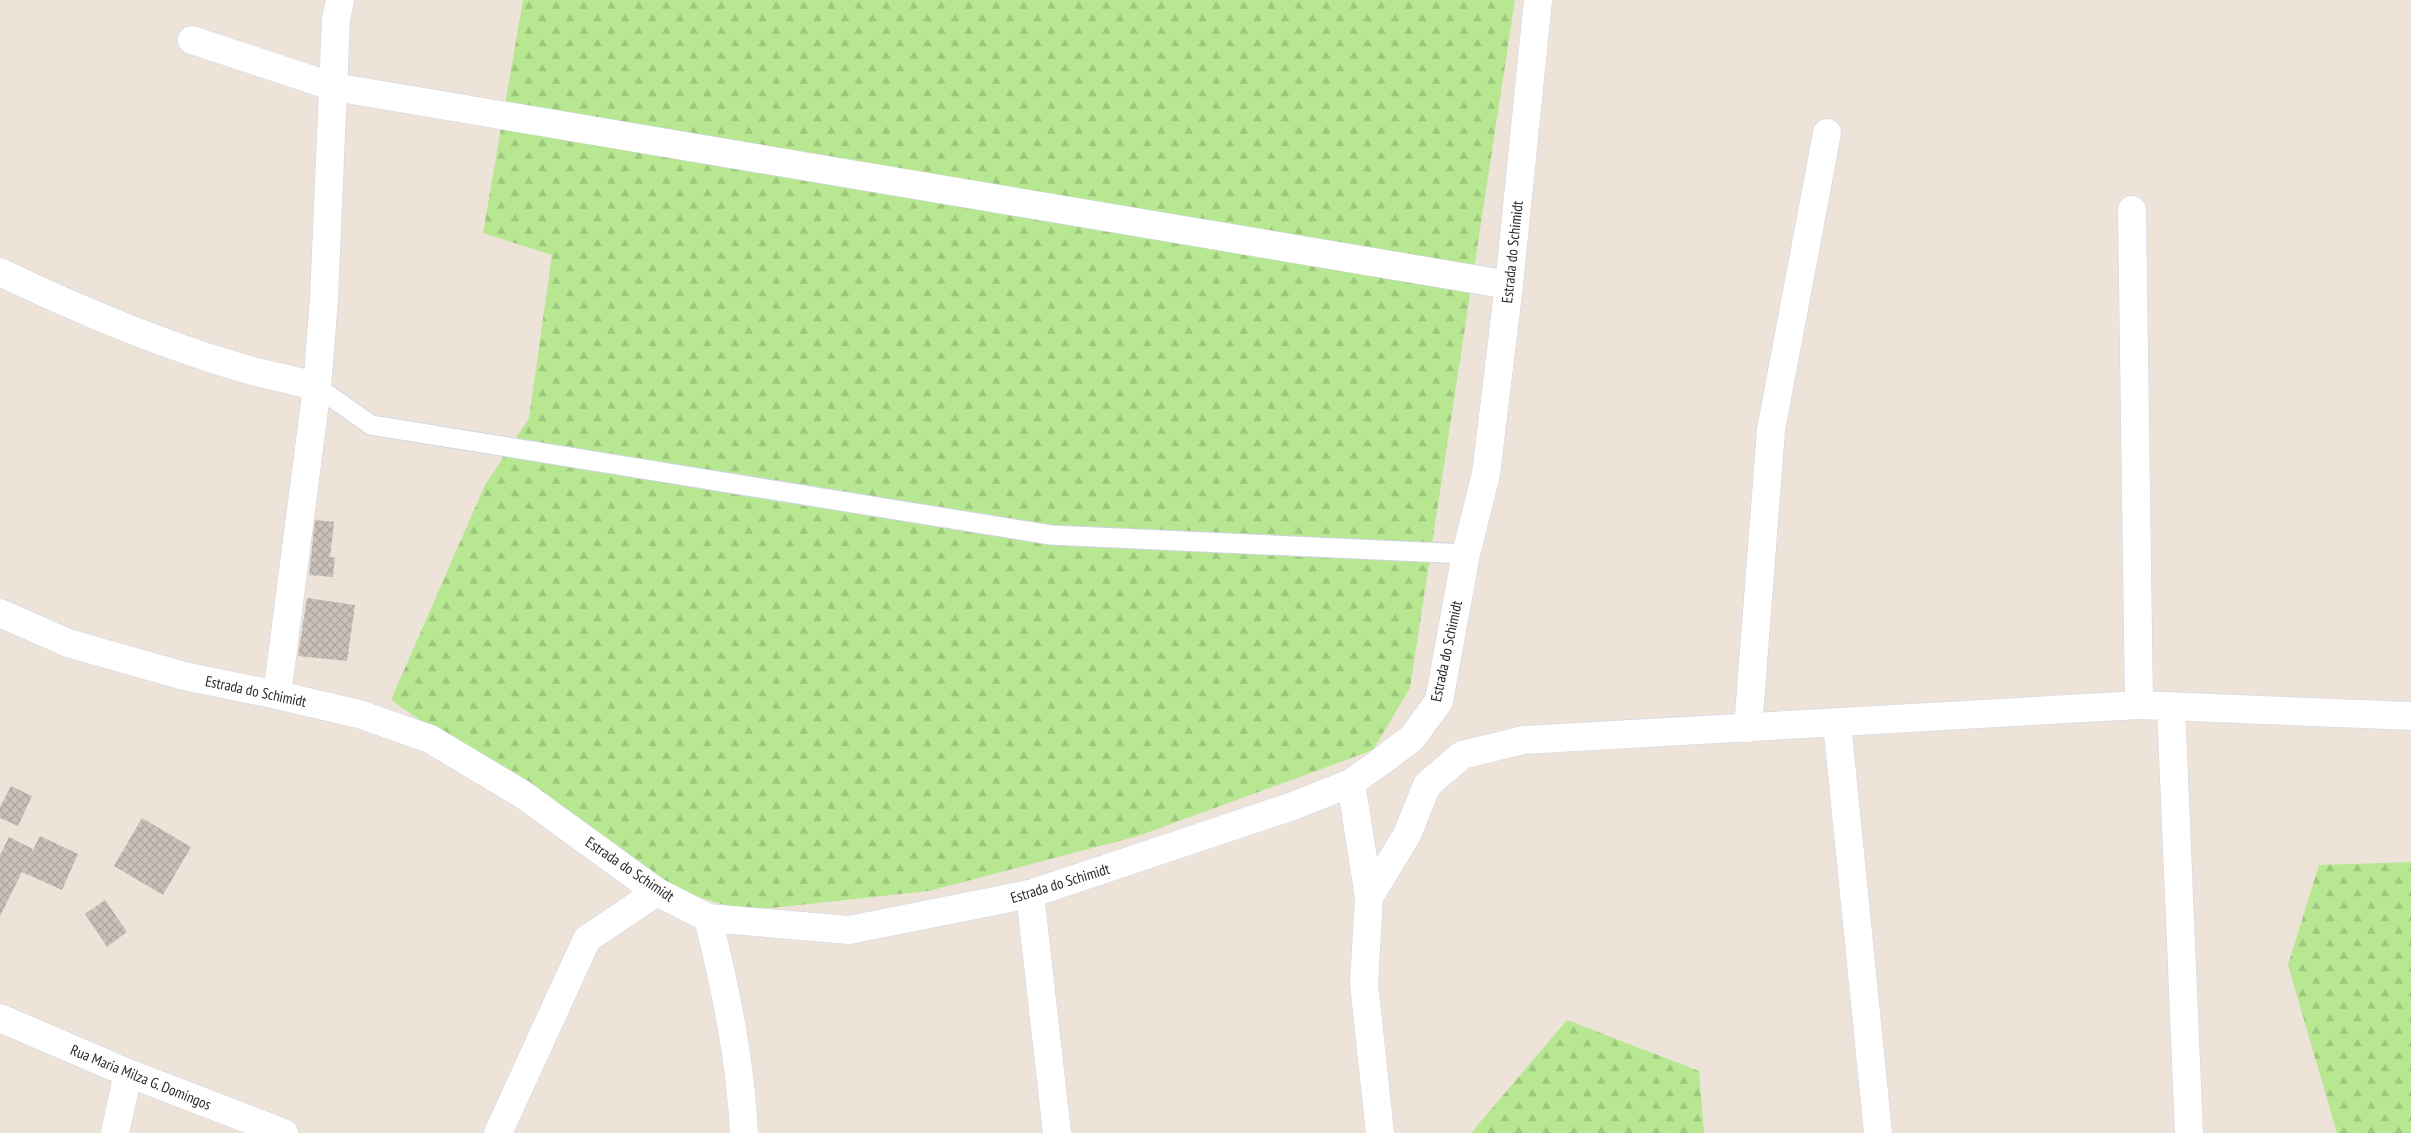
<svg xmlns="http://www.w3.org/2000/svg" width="2411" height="1133" viewBox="0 0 2411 1133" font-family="'PT Sans Narrow',sans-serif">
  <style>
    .forest { fill: url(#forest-firs) }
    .building { fill: url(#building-cross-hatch) }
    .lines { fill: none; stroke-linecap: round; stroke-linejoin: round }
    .lane-casing { stroke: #cfd5e4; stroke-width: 21 }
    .street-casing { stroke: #cfd5e4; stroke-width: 29 }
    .secondary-casing { stroke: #cfd5e4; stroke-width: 29 }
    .lane { stroke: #fff; stroke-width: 19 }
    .street { stroke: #fff; stroke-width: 28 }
    .secondary { stroke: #fff; stroke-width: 28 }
    .labels { text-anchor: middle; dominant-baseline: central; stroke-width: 5; stroke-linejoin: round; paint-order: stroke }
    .street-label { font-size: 15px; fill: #292929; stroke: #fff }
  </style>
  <defs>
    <pattern id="forest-firs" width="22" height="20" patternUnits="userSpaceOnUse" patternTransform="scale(1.25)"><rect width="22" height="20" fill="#b7e891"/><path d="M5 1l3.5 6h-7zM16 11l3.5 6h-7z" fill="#9dc77d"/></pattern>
    <pattern id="building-cross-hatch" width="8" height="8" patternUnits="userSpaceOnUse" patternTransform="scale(1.25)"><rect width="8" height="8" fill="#c8c0b9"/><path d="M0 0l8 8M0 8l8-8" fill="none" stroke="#aca59f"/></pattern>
  </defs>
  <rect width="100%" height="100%" fill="#ede3d9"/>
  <!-- forest -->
  <path class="forest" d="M523 0H1515L1410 688 1373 750 1138 836 929 891 744 911 660 885 391 700 485 485 529 418 552 255 483 233Z
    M2411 862V1133H2337L2288 965 2319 865Z
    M1567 1020 1699 1071 1704 1133H1471Z"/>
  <!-- building -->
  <path class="building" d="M315 520 334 522 330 557H335L333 577 309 575Z
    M307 598 355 605 347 661 298 656Z
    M11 786 32 796 18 826 0 818V807Z
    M142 818 191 847 163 895 114 866Z
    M40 836 78 854 62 890 22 872 0 916V855L9 837 33 849 31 854Z
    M105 900 127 932 107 947 85 914Z"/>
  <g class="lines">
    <!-- lane casing -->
    <g class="lane-casing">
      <path id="lane" d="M317 387 371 425 1051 535 1466 554"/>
    </g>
    <!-- street casing -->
    <g class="street-casing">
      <path id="street" d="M192 40 334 87 1509 285
        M2132 210 2139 705
        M0 272C75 308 150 340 229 364 258 374 288 378 317 387
        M277 695 317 387 324 299 336 19 340 0
        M2171 706 2189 1133
        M1837 723 1878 1133
        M1748 728 1771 430 1827 133
        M1351 783 1369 897 1364 984 1380 1133
        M1030 894 1057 1133
        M1369 897 1407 835 1427 785 1462 755 1523 740 2139 705 2411 716
        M708 918C726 991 740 1057 744 1133
        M0 1018 128 1073 284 1133
        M115 1133 128 1073
        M498 1133 587 939 657 892"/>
    </g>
    <!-- secondary casing -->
    <g class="secondary-casing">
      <path id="secondary" d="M0 613 68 643 184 676 277 695 359 714 430 739 522 794 657 892 708 918 849 930 1030 894 1293 806 1351 783 1383 760 1412 738 1439 701 1466 554 1486 474 1509 285 1538 0"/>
    </g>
    <!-- lane -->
    <use href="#lane" class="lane"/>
    <!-- street -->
    <use href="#street" class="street"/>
    <!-- secondary -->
    <use href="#secondary" class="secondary"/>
  </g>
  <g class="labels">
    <!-- street labels -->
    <g class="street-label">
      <text transform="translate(1512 252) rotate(-84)">Estrada do Schimidt</text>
      <text transform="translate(1446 651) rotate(-78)">Estrada do Schimidt</text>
      <text transform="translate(256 691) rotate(12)">Estrada do Schimidt</text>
      <text transform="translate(630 869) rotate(34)">Estrada do Schimidt</text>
      <text transform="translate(1060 883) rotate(-17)">Estrada do Schimidt</text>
      <text transform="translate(141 1077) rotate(22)">Rua Maria Milza G. Domingos</text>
    </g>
  </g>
</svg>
